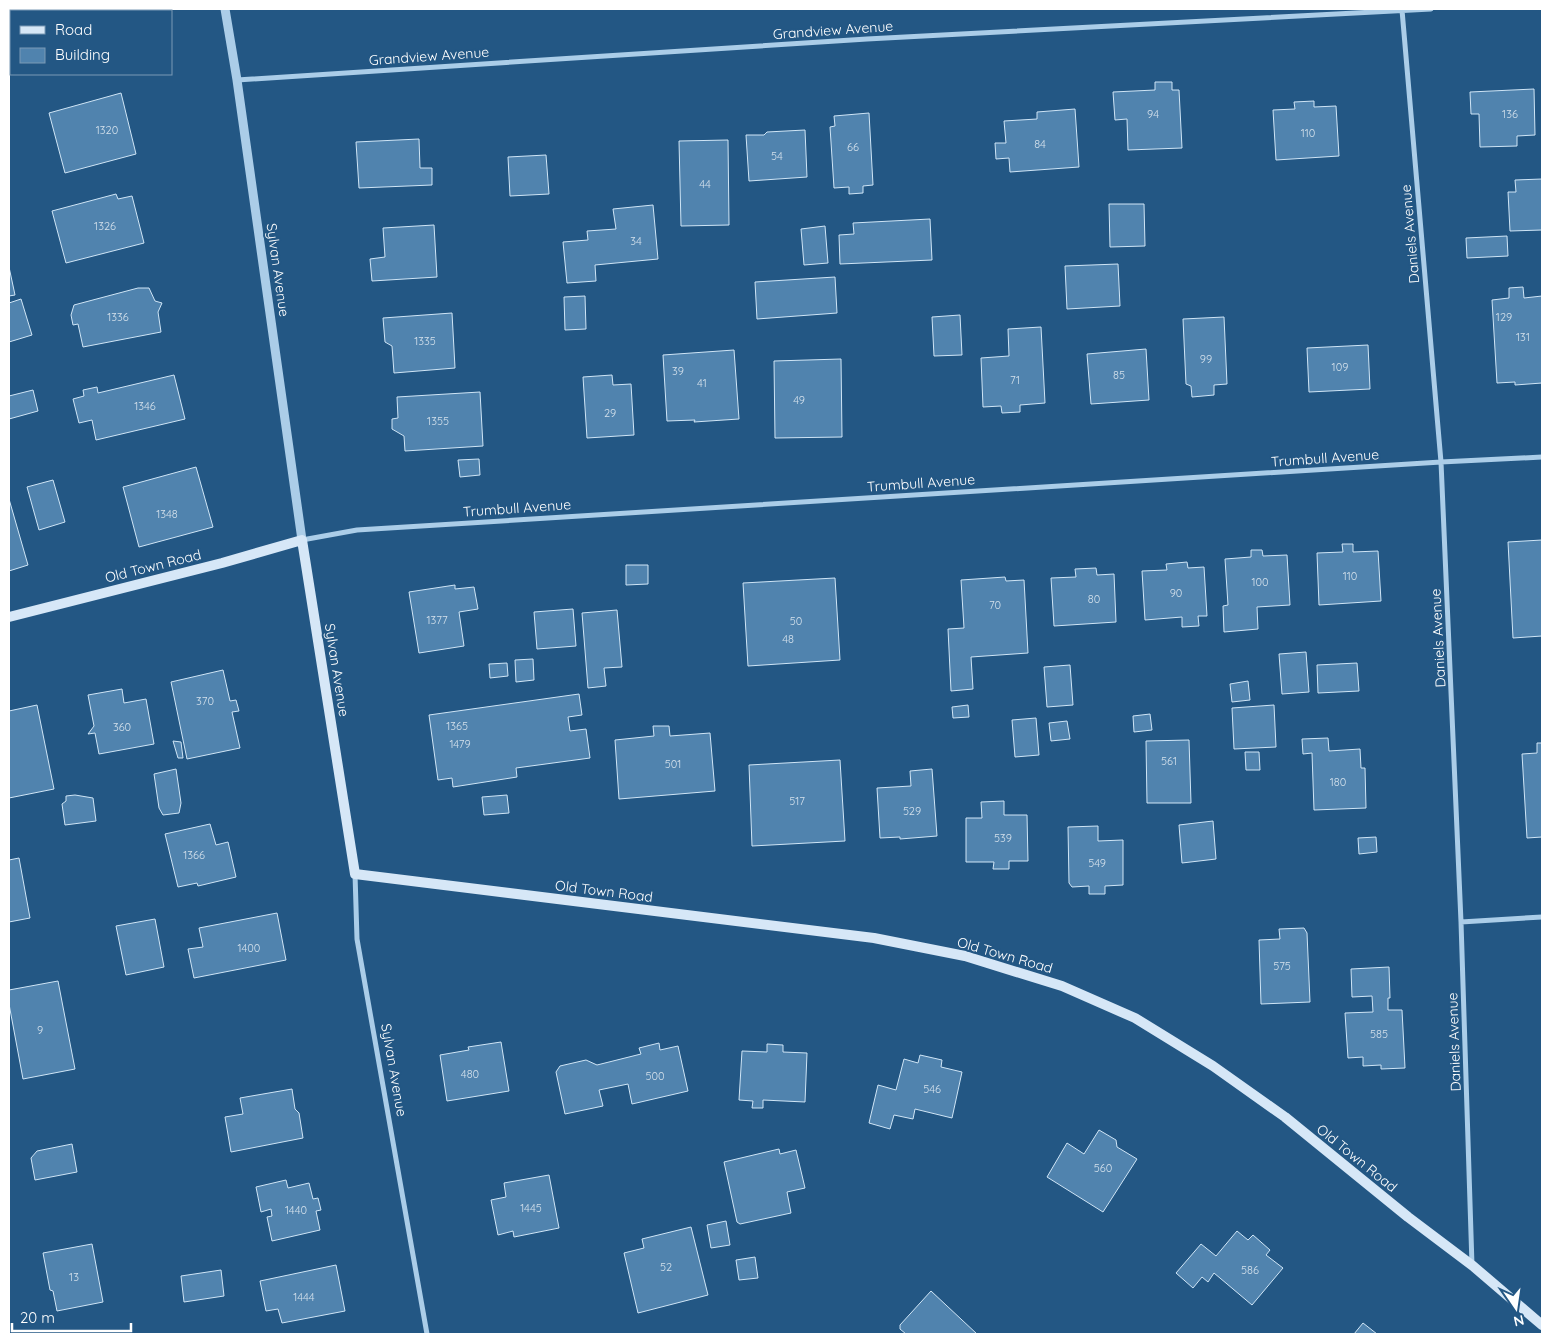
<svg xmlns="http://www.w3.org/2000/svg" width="1551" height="1343" viewBox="0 0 1551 1343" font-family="Quicksand,sans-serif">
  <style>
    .building { fill: #5083ae; stroke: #cfe5f6 }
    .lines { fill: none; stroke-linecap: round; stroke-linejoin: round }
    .minor { stroke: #abcde8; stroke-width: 5 }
    .tertiary { stroke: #abcde8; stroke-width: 9 }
    .secondary { stroke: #d6e7f7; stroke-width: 10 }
    .labels { text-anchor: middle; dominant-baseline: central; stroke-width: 4; stroke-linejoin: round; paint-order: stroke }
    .number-label { font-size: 11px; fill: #d3e0eb }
    .street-label { font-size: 14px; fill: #fff; stroke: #235784 }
  </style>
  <rect width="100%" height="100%" fill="#235784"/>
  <!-- building -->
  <path class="building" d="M1155 82H1172V90H1179L1182 148 1128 150 1127 119 1115 120 1113 92 1155 90Z
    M1534 89 1535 135 1517 136V146L1480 147 1479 114H1471L1470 92Z
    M121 93 136 154 65 173 49 113Z
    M1314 101V107L1336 106 1339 156 1276 160 1273 110 1295 109 1294 102Z
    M1075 109 1079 167 1010 172 1009 158 996 159 995 143H1006L1004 121 1037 119V112Z
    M869 113 873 185 863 186V193L849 194V187L834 188 830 127 835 126 834 116Z
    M805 130 807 177 749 181 746 135H764L767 132Z
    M419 139 420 168H432V185L359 188 356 142Z
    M728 140 729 225 681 226 679 141Z
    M546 155 549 194 510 196 508 157Z
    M1542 179V230L1510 231 1508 192H1516L1515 180Z
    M116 194 118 199 132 196 144 243 66 263 52 211Z
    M1109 204H1144L1145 246 1110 247Z
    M653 205 658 259 595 265 596 281 567 283 563 242 588 240 587 231 616 229 613 209Z
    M930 219 932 260 840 264 839 235 854 234 853 223Z
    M434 225 437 277 372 281 370 259 385 257 383 228Z
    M825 226 828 263 804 265 801 229Z
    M1507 236 1508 256 1467 258 1466 238Z
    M1118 264 1120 306 1067 309 1065 266Z
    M9 267 15 295 9 296Z
    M835 277 837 313 757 319 755 282Z
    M1523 287 1524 298 1542 296V383L1515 385V382L1497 383 1492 300 1509 298V288Z
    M138 288H149L155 301 162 303 158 312 161 332 83 347 78 324 73 325 71 315 74 305Z
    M585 296 586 329 565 330 564 297Z
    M21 299 32 335 9 342V303Z
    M452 313 455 368 394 373 392 346 385 342 383 318Z
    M960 315 962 355 934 356 932 317Z
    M1224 317 1227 384 1214 385V395L1192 397 1191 386 1186 384 1183 319Z
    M1041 327 1045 403 1020 405V412L1002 413 1001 406 983 407 981 358 1009 356 1008 329Z
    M1368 345 1370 389 1309 392 1307 348Z
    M1146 349 1149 400 1091 404 1087 354Z
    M734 350 739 419 694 422 695 420 667 421 663 355Z
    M841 359 842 437 775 438 774 361Z
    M174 375 185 419 96 440 92 420 79 423 73 399 84 396 83 390 97 387 98 393Z
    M612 375 613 385 631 384 634 435 587 438 583 377Z
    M33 390 38 411 9 419V396Z
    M480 392 483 446 405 451 404 436 392 429V419L398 418 397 397Z
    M479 459 480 475 460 477 458 460Z
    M196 467 213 527 139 547 123 487Z
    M53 480 65 522 39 530 27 487Z
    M9 499 28 565 9 571Z
    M1542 540V636L1513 638 1508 542Z
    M1342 544H1353V552L1378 551 1381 601 1319 605 1317 553 1343 552Z
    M1251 550H1262L1263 556 1287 555 1290 605 1257 607 1258 629 1224 632 1223 606 1228 605 1225 559 1251 557Z
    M1187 562 1188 568 1204 567 1207 616H1198L1199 626 1182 627V617L1145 620 1142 571 1167 570 1166 564Z
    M626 565H648V584L626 585Z
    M1096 568 1097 575 1114 574 1116 622 1054 626 1051 578 1076 577 1075 569Z
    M1005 577 1006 581 1024 580 1028 653 971 657 973 689 951 691 948 629 964 628 961 580Z
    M835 578 840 660 748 666 743 583Z
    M455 585V589L474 587 478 609 459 612 464 646 419 653 409 592Z
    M573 609 576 646 537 649 534 612Z
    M617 610 622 667 604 668 606 686 588 688 582 613Z
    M1306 652 1309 692 1282 694 1279 654Z
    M533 659 534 680 516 682 515 660Z
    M507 663 508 676 490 678 489 664Z
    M1357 663 1359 691 1318 693 1317 665Z
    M1070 665 1073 705 1047 707 1044 667Z
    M223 670 230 701 236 700 239 711 232 712 240 748 187 759 171 682Z
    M1248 681 1250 700 1232 702 1230 684Z
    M122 689 124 703 146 699 154 744 99 754 95 733 88 734 94 726 88 695Z
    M579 694 582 715 568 717 570 731 586 729 590 758 516 768 517 777 453 787 452 778 438 780 429 715Z
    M37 705 54 789 9 798V711Z
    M968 705 969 717 953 718 952 707Z
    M1274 705 1276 747 1234 749 1232 708Z
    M1150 714 1152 730 1134 732 1133 716Z
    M1036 718 1039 755 1015 757 1012 720Z
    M1067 721 1070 739 1051 741 1049 723Z
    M653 726H669L670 736 710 733 715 791 619 799 615 740 654 736Z
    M1328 738 1329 751 1360 749 1361 768H1365L1366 808 1314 810 1312 753 1303 754 1302 739Z
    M1189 740 1191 803H1147L1146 741Z
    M173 741 181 742 183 758H178Z
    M1537 743H1542V837L1527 838 1522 754 1537 753Z
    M1245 752H1259L1260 770H1246Z
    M840 760 845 841 752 846 749 765Z
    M176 769 181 803 179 813 163 815 159 808 154 774Z
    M932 769 937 836 900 839V837L880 838 877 788 911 786 910 771Z
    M75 795 93 798 96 821 65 825 62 804 66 801V796Z
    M507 795 509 813 484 815 482 797Z
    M1004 801V815H1027L1028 861H1009V869H993L994 862H966V818H982L981 802Z
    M1213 821 1216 859 1182 863 1179 825Z
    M210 824 216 845 228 842 236 877 198 886 197 883 178 887 165 834Z
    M1098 826V841L1123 840V885L1105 886V894H1089V886L1072 887 1069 883 1068 827Z
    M1376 837 1377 852 1359 854 1358 838Z
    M19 858 30 918 9 922V860Z
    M277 913 286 960 194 978 188 949 203 947 199 928Z
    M155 919 164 967 126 975 116 926Z
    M1304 928 1307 933 1310 1002 1261 1004 1259 940 1280 939 1279 929Z
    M1389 967 1390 998H1388V1010H1402L1405 1068 1381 1069V1065L1363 1066V1057L1348 1058 1345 1013 1373 1012 1372 996 1352 997 1351 969Z
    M58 981 75 1069 23 1079 9 1004V990Z
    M501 1042 509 1091 447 1101 440 1055 469 1050 468 1047Z
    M659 1043 660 1050 678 1046 688 1091 632 1104 628 1084 599 1090 603 1106 565 1114 556 1072 560 1066 586 1060 597 1065 641 1054 639 1048Z
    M767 1044 783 1045V1052L807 1053 805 1102 763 1100V1108H752L753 1101 739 1100 742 1051 767 1052Z
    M920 1055 942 1060 941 1067 962 1072 952 1118 915 1109 913 1119 894 1115 890 1129 869 1123 878 1085 896 1090 904 1059 918 1063Z
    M292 1089 295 1109 299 1113 303 1138 231 1152 225 1117 243 1114 240 1098Z
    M1099 1130 1116 1140 1117 1147 1137 1159 1103 1212 1047 1177 1067 1143 1084 1154Z
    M72 1144 77 1172 35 1180 31 1158 37 1151Z
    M779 1149 780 1154 796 1150 805 1188 787 1192 791 1213 740 1224 737 1222 724 1162Z
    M549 1175 559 1228 514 1237 513 1231 498 1235 491 1200 506 1197 504 1183Z
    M286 1180 288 1188 309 1183 313 1199 318 1198 321 1210 316 1211 320 1230 272 1241 267 1217 272 1216 271 1209 261 1212 256 1187Z
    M726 1221 730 1245 711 1248 707 1225Z
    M691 1227 708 1295 638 1313 624 1253 644 1248 642 1239Z
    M1237 1231 1248 1240 1253 1235 1270 1250 1266 1255 1283 1268 1252 1305 1214 1273 1208 1282 1202 1277 1193 1288 1176 1273 1201 1244 1216 1256Z
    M92 1244 103 1302 57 1311 53 1291 50 1290 43 1253Z
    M755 1257 758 1278 739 1280 736 1260Z
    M336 1265 345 1311 282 1323 278 1309 266 1311 260 1281Z
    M221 1270 224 1296 184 1302 181 1276Z
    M931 1291 977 1334H906L900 1329V1325Z
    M1363 1323 1377 1334H1354Z"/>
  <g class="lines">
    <!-- minor -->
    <path class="minor" d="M1402 10 1441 462 1461 922 1472 1265
      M237 80 867 39 1431 9
      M302 540 357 530 1441 462 1542 457
      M355 874 357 939 427 1334
      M1461 922 1542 917"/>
    <!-- tertiary -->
    <path class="tertiary" d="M225 9 237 80 302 540"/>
    <!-- secondary -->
    <path class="secondary" d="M9 617 222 563 302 540 355 874 874 938 965 956 1062 986 1135 1018 1213 1066 1285 1117 1408 1217 1473 1266 1542 1325"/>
  </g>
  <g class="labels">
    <!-- number labels -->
    <g class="number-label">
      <text x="1153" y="114">94</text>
      <text x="1510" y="114">136</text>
      <text x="107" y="130">1320</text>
      <text x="1308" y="133">110</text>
      <text x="1040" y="144">84</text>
      <text x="853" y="147">66</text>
      <text x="777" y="156">54</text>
      <text x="705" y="184">44</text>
      <text x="105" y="226">1326</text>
      <text x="636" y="241">34</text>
      <text x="118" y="317">1336</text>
      <text x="1504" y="317">129</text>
      <text x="1523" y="337">131</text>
      <text x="425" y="341">1335</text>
      <text x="1206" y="359">99</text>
      <text x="1340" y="367">109</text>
      <text x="678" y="371">39</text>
      <text x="1119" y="375">85</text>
      <text x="1015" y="380">71</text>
      <text x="702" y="383">41</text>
      <text x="799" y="400">49</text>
      <text x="145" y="406">1346</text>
      <text x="610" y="413">29</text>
      <text x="438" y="421">1355</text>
      <text x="167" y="514">1348</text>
      <text x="1350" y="576">110</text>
      <text x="1260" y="582">100</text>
      <text x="1176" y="593">90</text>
      <text x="1094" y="599">80</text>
      <text x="995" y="605">70</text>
      <text x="437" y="620">1377</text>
      <text x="796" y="621">50</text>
      <text x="788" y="639">48</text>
      <text x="205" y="701">370</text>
      <text x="457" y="726">1365</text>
      <text x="122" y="727">360</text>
      <text x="460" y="744">1479</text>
      <text x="1169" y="761">561</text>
      <text x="673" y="764">501</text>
      <text x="1338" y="782">180</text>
      <text x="797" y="801">517</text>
      <text x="912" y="811">529</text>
      <text x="1003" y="838">539</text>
      <text x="194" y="855">1366</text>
      <text x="1097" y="863">549</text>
      <text x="249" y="948">1400</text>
      <text x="1282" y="966">575</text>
      <text x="40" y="1030">9</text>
      <text x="1379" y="1034">585</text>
      <text x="470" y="1074">480</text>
      <text x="655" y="1076">500</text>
      <text x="932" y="1089">546</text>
      <text x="1103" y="1168">560</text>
      <text x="531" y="1208">1445</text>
      <text x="296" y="1210">1440</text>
      <text x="666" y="1267">52</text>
      <text x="1250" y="1270">586</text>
      <text x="74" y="1277">13</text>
      <text x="304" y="1297">1444</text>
    </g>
    <!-- street labels -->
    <g class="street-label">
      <text transform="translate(833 30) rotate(-4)">Grandview Avenue</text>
      <text transform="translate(429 56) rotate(-4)">Grandview Avenue</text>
      <text transform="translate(1410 234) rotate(-95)">Daniels Avenue</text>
      <text transform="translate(278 270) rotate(82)">Sylvan Avenue</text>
      <text transform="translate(1325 458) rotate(-4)">Trumbull Avenue</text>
      <text transform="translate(921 483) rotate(-4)">Trumbull Avenue</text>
      <text transform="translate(517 508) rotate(-4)">Trumbull Avenue</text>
      <text transform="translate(153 566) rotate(-14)">Old Town Road</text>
      <text transform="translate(1438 638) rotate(-93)">Daniels Avenue</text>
      <text transform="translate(337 670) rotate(81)">Sylvan Avenue</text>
      <text transform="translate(604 891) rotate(7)">Old Town Road</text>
      <text transform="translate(1005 955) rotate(16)">Old Town Road</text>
      <text transform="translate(1454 1042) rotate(-92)">Daniels Avenue</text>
      <text transform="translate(394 1070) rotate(80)">Sylvan Avenue</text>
      <text transform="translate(1357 1158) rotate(39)">Old Town Road</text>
    </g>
  </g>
  <!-- border -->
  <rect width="1551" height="1343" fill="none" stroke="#ffffff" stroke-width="20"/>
  <!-- legend -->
  <rect x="10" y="10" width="162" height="65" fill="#235784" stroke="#7b9ab5"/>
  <rect x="20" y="26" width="25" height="8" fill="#d6e7f7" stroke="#7b9ab5"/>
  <text x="55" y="35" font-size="15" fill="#ffffff">Road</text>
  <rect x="20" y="48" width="25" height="15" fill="#5083ae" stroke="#7b9ab5"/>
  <text x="55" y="60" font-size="15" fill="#ffffff">Building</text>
  <!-- north arrow -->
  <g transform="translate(1516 1308) rotate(167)" stroke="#235784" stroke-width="4" paint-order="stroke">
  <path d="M0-4L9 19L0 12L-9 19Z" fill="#ffffff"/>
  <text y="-8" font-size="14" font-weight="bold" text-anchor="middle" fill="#ffffff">N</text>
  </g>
  <!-- scale -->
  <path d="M12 1323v8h119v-8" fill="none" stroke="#ffffff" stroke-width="2.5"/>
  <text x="20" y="1323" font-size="15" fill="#ffffff" stroke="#235784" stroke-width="4" paint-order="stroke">20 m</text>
</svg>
